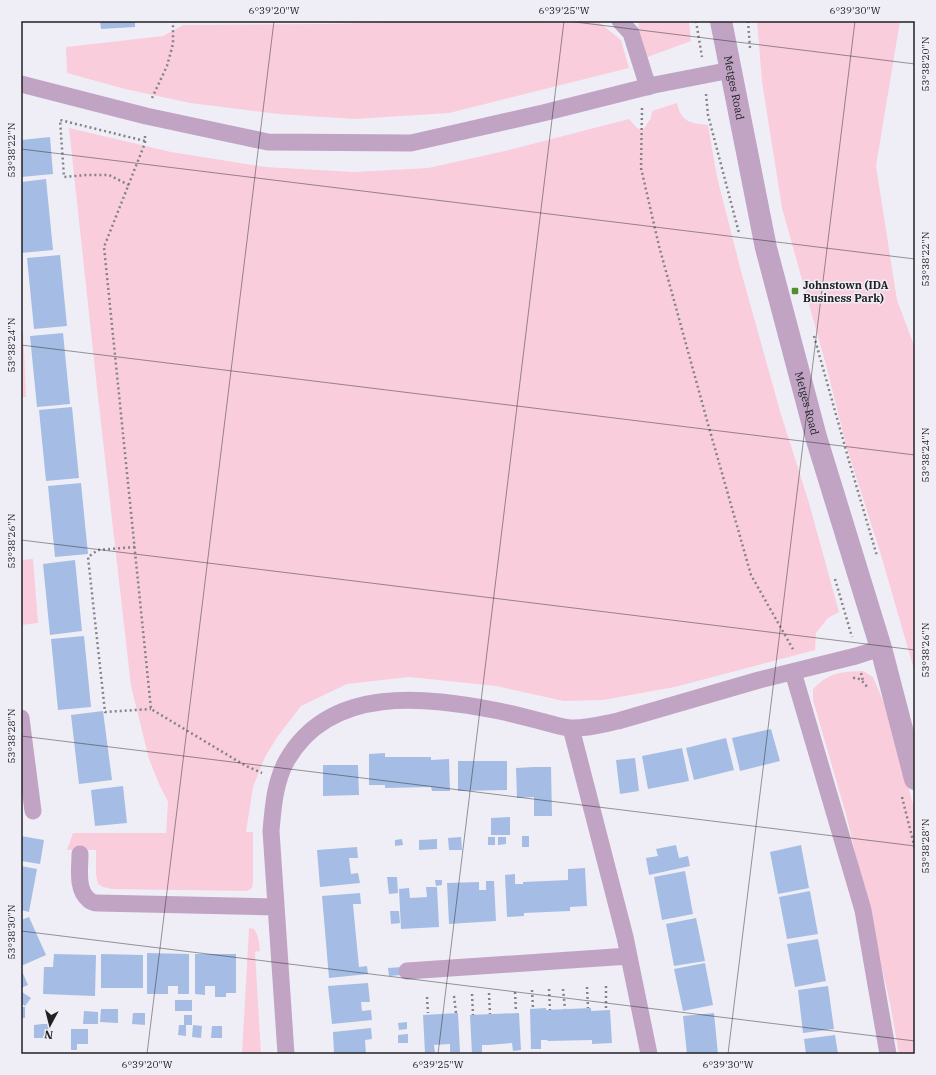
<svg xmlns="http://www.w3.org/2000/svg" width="936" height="1075" viewBox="0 0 936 1075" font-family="'IBM Plex Serif',serif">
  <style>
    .green { fill: #facddd }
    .building { fill: #a5bde4 }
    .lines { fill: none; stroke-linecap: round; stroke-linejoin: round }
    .path { stroke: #838388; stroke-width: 2.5; stroke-dasharray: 2 3; stroke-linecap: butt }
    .minor { stroke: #c1a4c4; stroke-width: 17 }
    .tertiary { stroke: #c1a4c4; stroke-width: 22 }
    .ticks { fill: none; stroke: #212124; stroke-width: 1; stroke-opacity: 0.45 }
    .poi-dot { fill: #538e2c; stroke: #efeef6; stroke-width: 1.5 }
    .labels { text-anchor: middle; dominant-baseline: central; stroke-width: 3; stroke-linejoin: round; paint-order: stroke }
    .street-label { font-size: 11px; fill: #212124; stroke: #efeef6 }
    .poi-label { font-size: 11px; font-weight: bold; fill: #212124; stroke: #efeef6; text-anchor: start }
    .neatline { fill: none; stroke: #212124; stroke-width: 1.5 }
    .ticks-label { font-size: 10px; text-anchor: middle; fill: #212124 }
  </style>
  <rect width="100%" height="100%" fill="#efeef6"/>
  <!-- green -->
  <path class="green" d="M433 21 600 23 621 40 629 68 449 113 354 119 278 114 190 103 125 89 67 73 66 47 163 36 183 25 325 24Z
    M639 21H689L691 41 645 58 638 30Z
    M757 21H900L876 166 897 300 915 348V673L881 555 846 445 826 365 782 208 762 82Z
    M677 103C681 122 690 123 708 125L717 177 741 271 780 411 809 503 839 612 828 618 816 633 815 650 675 687 603 700 564 701 496 686 409 677 347 684 301 706 278 736 265 757 253 787 246 832H253V883L252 888 247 891 112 889 103 887 98 884 96 875V850H67L73 833H166L168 802 159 784 149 759 131 686 98 397 69 128 171 152 265 167 355 172 428 168 505 151 629 119 637 128 643 130 651 118 652 111Z
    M23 330 26 397H21V331Z
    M33 559 38 623 21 625V560Z
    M863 671 873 677 887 710 915 811V1054H899L890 1003 847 818 813 700V689C830 672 840 672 863 671Z
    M249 928 254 929C259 936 259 943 260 951L255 952 261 1054H242Z"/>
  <!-- building -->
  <path class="building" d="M100 21H135V27L101 29Z
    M50 137 53 174 21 177V140Z
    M46 179 53 250 21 253V182Z
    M60 255 67 326 34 329 27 258Z
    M63 333 70 404 37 407 30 336Z
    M72 407 79 478 46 481 39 410Z
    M81 483 88 554 55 557 48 486Z
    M75 560 82 631 50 635 43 564Z
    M84 636 91 707 58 710 51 639Z
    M103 711 112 780 79 784 71 715Z
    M771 729 780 761 740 771 732 738Z
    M726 738 734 770 694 780 686 748Z
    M682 748 689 781 648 789 642 756Z
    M385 753V757H431V760L449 759 450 791H432L431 787 385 788V785H369V754Z
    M635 758 639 791 620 794 616 760Z
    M458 761H507V790L458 791Z
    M323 765H358L359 795 323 796Z
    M534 767H551L552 816H534V797L517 798 516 768Z
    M123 786 127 823 95 826 91 790Z
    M510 817V835H491V818Z
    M21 836 44 840 40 864 21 861Z
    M522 836H529V847H522Z
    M461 837 462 850H449L448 838Z
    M488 837H495V845H488Z
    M498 837H506V844L498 845Z
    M402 839 403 845 395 846V840Z
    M437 839V849L419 850V840Z
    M676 845 679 858 688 856 690 866 649 875 646 858 658 856 656 849Z
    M801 845 809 888 778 894 770 852Z
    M357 847 358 858H349L351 874 358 873 360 883 320 887 317 850Z
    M21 866 37 869 29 912 21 910Z
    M585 868 587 906 570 907V911L524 913V916L507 917 505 875 515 874V884H523V882L568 880V869Z
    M685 871 693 914 662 920 654 877Z
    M387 877H397L398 893 389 894Z
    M435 880H442V885L436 886Z
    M486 881H494L496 921 449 924 447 883 479 882V890H486Z
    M426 887H437L439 927 401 929 399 889 409 888 410 898 427 897Z
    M810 891 818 934 787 939 779 897Z
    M360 893 361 904H353L355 926 359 967 367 966 368 974 329 978 322 896Z
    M390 911H399L400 923 391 924Z
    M29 917 46 955 21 966V920Z
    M696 918 705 961 674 966 666 924Z
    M818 939 826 981 795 987 787 944Z
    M147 953 189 954V994H178V986H168V994H147Z
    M54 954 96 955 95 996 43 994 44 967H53Z
    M101 954 143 955V988H101Z
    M195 954H236V993H226V997H215V986H205V995L195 994Z
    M705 963 713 1005 683 1011 674 969Z
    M402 967V975L389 976 388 968Z
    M21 969 28 985 21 988Z
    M368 983 370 1002H361L362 1011 371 1010 372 1020 332 1024 328 986Z
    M828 986 834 1029 803 1033 798 990Z
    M22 992 31 998 25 1006 21 1003V994Z
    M175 1000H192V1011H175Z
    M21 1007H25V1018H21Z
    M546 1008V1010L591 1008V1011L610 1010 612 1043 592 1044V1040L547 1041 548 1040H541V1049H531L530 1009Z
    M101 1009H118V1023L100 1022Z
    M84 1011 98 1012V1024H83Z
    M133 1013H145V1025L132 1024Z
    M458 1013 460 1052H450V1044L434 1045 435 1052 425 1053 423 1015Z
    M519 1013 521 1050 513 1051 512 1043 488 1045H482V1054H472L470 1015Z
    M714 1013 718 1054H687L683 1016Z
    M184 1015H192V1025H186V1036L178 1035 179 1025H184Z
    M407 1022V1029L399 1030 398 1023Z
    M42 1024H51V1038H34V1025Z
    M193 1025 202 1026 201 1038 192 1037Z
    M212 1026H222V1038H211Z
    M371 1028 372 1039 365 1040 366 1054H334L333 1032Z
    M71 1029H88V1044H77V1050H71Z
    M408 1034V1043H398V1035Z
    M835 1035 838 1054H806L804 1039Z"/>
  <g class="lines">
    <!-- path -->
    <path class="path" d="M696 21 702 57
      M748 21 750 48
      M706 94 708 115 739 233
      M152 98 167 66 173 44V23L174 21
      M642 108 641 168 659 246 708 424 751 575 794 651
      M145 136V143L104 247 151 709 246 766 262 773
      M129 185 109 175H86L64 177 60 120 145 141
      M814 336 849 461 877 556
      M135 547 98 550 88 557 105 712 151 709
      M835 579 852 637
      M861 673 863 681
      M853 678C860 677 864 683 868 688
      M902 797 915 849
      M606 986V1010
      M587 987 588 1008
      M549 989 550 1010
      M563 989 565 1009
      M532 990 533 1009
      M515 992 516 1012
      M489 993 490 1014
      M472 994 473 1015
      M454 996 456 1013
      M427 997 428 1013"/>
    <!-- minor -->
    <path class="minor" d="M620 21 631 33 648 87
      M21 84 146 116 268 142 411 143 543 113 654 85 731 70
      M793 672 863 910 888 1054
      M21 718 33 811
      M571 728 625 937 649 1054
      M80 854C80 868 76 890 89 900 91 902 95 903 98 903L275 907
      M407 971 629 956
      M286 1054 271 831C273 807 275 781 287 760 331 684 426 697 499 711 514 714 529 718 544 722 552 724 561 727 570 728 586 729 603 724 618 721L759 680 856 656 881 648"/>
    <!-- tertiary -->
    <path class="tertiary" id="s1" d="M721 21 766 248 816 437 881 648 915 779"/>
  </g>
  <!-- ticks -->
  <path class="ticks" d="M567 21 915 64M21 149 915 259M21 345 915 455M21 540 915 650M21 736 915 846M21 931 915 1041M147 1054 274 21M438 1054 564 21M728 1054 855 21"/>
  <!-- markers -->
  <rect class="poi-dot" x="791" y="287" width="8" height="8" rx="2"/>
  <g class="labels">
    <!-- street labels -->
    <g class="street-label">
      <text stroke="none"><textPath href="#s1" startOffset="68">Metges Road</textPath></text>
      <text stroke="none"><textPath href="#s1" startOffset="392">Metges Road</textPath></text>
    </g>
    <!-- poi labels -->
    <g class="poi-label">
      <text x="803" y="285">Johnstown (IDA<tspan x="803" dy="13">Business Park)</tspan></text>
    </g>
  </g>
  <!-- border -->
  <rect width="936" height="1075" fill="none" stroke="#efeef6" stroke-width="44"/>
  <!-- north arrow -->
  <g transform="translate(50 1025) rotate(187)" stroke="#efeef6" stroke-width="3" paint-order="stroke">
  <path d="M0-3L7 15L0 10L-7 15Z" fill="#212124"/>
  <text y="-6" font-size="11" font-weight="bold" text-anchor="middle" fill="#212124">N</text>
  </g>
  <rect x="22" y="22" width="892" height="1031" class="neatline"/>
  <g class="ticks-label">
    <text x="274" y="14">6°39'20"W</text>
    <text x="564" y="14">6°39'25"W</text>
    <text x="855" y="14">6°39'30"W</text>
    <text transform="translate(925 64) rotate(-90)" y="4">53°38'20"N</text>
    <text transform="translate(11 150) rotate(-90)" y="4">53°38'22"N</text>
    <text transform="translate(925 259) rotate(-90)" y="4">53°38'22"N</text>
    <text transform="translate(11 345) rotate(-90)" y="4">53°38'24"N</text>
    <text transform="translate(925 455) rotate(-90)" y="4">53°38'24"N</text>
    <text transform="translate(11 541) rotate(-90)" y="4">53°38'26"N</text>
    <text transform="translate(925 650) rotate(-90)" y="4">53°38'26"N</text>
    <text transform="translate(11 736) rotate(-90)" y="4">53°38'28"N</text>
    <text transform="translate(925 846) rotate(-90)" y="4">53°38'28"N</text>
    <text transform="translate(11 932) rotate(-90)" y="4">53°38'30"N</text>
    <text x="147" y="1068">6°39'20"W</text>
    <text x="438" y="1068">6°39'25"W</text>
    <text x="728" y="1068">6°39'30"W</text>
  </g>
</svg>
